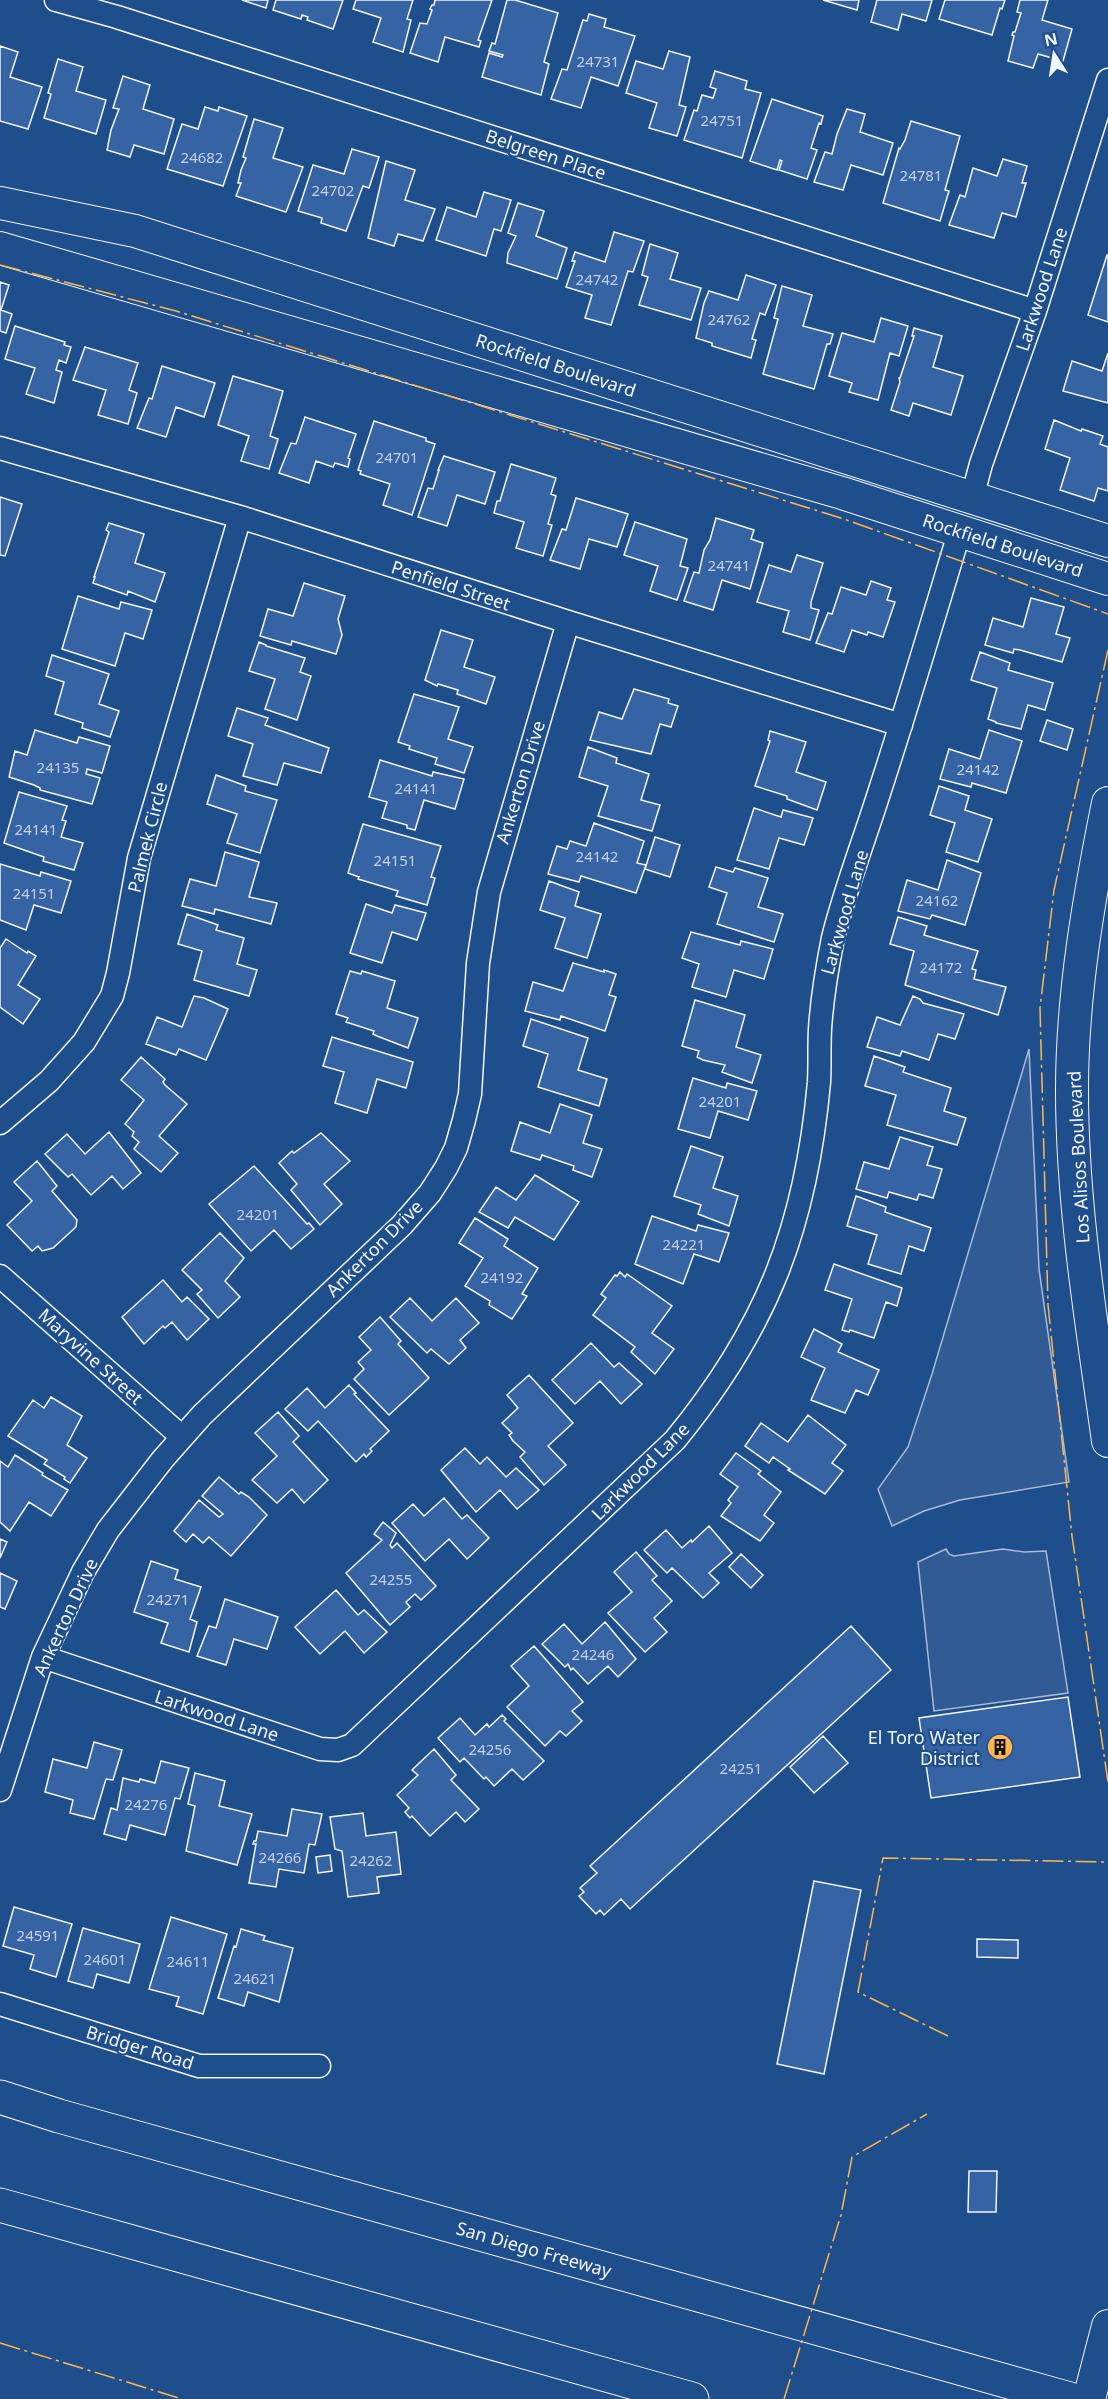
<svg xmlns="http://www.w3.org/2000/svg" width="1108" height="2399" viewBox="0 0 1108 2399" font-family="'Noto Sans',sans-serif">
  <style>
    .built { fill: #305b95; stroke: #a8bbd7; stroke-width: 1.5 }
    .building { fill: #3563a3; stroke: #f2f6ff; stroke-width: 1.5 }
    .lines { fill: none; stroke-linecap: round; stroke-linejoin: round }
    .street-casing { stroke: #f2f6ff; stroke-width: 25 }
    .secondary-casing { stroke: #f2f6ff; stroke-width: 34 }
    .highway-casing { stroke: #f2f6ff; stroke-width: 35 }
    .street { stroke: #1f4e8c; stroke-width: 22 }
    .secondary { stroke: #1f4e8c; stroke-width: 32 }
    .highway { stroke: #1f4e8c; stroke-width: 33 }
    .power { stroke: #ffb74d; stroke-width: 1.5; stroke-dasharray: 21 4.5 3 4.5; stroke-linecap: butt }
    .labels { text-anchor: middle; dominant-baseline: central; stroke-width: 4.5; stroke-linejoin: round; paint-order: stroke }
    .number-label { font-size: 15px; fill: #c3d1e8 }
    .street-label { font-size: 18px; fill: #f2f6ff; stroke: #1f4e8c }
    .poi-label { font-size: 18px; fill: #f2f6ff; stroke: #1f4e8c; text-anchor: end }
  </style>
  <rect width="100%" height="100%" fill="#1f4e8c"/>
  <!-- built -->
  <path class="built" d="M1029 1049 1039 1269 1069 1482 960 1500 924 1511 892 1526 878 1489 908 1447 932 1374Z
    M946 1549 949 1554 954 1556 1003 1549 1024 1552 1046 1551 1068 1693 934 1711 918 1562Z"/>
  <!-- building -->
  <path class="building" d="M242 0H268L266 8Z
    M276 0H343L333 29 307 20 308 17 302 15 301 19 273 10Z
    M356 0H413L407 19 411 20 403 52 373 42 381 18 353 9Z
    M435 0H492L478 40 481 41 479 47 445 37 438 62 410 53 420 23 427 24 432 10 430 9 432 5H434Z
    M507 0H515L558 13 544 62 549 64 541 95 482 77 489 53 502 57 503 55 489 51 492 43 495 44Z
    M823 0H859L857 10Z
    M877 0H932L926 21 902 14 898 30 871 22Z
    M945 0H1005L1002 9 1000 8 992 35 939 19Z
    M1020 0H1048L1042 20 1072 29 1063 61 1038 54 1033 68 1008 61 1014 36 1012 35 1013 32H1015L1021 13 1017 12Z
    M589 14 606 19 604 27 635 36 618 86 591 77 581 108 551 99 562 69 567 70 583 20 587 21Z
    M0 46 18 52 10 77 42 87 28 129 0 121Z
    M669 51 690 57 679 105 686 107 677 136 649 128 657 103 626 93 636 61 663 69Z
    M58 59 83 67 76 91 106 100 96 134 44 118 51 94 48 93Z
    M715 71 747 81 745 89 761 93 742 158 684 140 694 110 697 111 702 95 713 98 716 89 710 87Z
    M123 76 150 85 143 109 174 119 164 154 134 145 130 157 107 150 111 130 119 109 113 108Z
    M772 99 823 116 821 124 819 123 811 148 817 150 807 179 779 170 782 161 780 160 777 170 750 161Z
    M205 107 218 111 219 107 247 116 223 186 167 169 182 124 198 129Z
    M847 109 865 114 860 132 893 143 883 175 851 165 843 190 814 182 825 152 832 154 837 134Z
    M254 119 283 128 273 158 303 167 286 212 236 196 241 183H238L241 170 246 158 243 157Z
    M911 121 960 136 945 190 949 191 940 221 883 203 899 148 900 149 905 140Z
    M352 149 379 157 369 188 363 186 346 231 321 223 322 218 298 211 313 165 344 174Z
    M1003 159 1027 166 1022 183H1026L1016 217 1002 213 994 238 949 225 960 195 965 197 973 168 997 176Z
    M386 161 415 170 405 200 435 209 423 241 398 234 394 246 368 238Z
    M484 192 511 200 501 231 494 229 486 256 436 240 447 207 476 217Z
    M518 203 544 211 536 236 567 248 557 279 507 263 508 253 516 236 508 233Z
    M614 232 644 241 633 272 628 271 611 325 585 318 592 295 566 287 575 261H572L575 252 605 262Z
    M650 244 678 253 670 279 701 288 691 320 639 305 648 277 642 275Z
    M1107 255H1108V322L1088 315Z
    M746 275 776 285 765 315 760 313 752 339 756 340 751 358 712 346V343L696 338 704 303 709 291 738 300Z
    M0 282 9 285 1 310 12 314 6 333 0 331Z
    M782 286 812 295 803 326 833 334 830 344H827L814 389 763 374 778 319 774 318Z
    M881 318 908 326 899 356 890 353 878 400 849 392 852 383 829 376 842 333 874 342Z
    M15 326 65 342 64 345 71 347 66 363 59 360 56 370 62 372 54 403 26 394 35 368 5 359Z
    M914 328 942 336 933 367 963 376 951 415 913 403 909 416 891 410 900 382 899 378H900L914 336H912Z
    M85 347 138 363 129 390 137 393 128 424 98 415 106 390 73 380Z
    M1108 353V403L1063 391 1072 361 1102 371Z
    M162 366 215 383 204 417 176 407 166 437 137 428 149 398 152 399Z
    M233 376 283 391 270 436 278 439 269 469 241 461 249 436 218 425Z
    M305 417 356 434 348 458 350 459 348 467 335 463 333 467 316 461 309 483 279 473 291 443 296 444Z
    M1054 420 1081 431 1082 429 1103 436 1100 444 1108 447V491L1098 488 1094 501 1060 490 1070 458 1045 449Z
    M374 421 426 438V441L435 444 412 515 383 505 390 484 360 474 361 471 358 470Z
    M444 456 495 472 485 504 457 495 447 526 418 517 428 488 433 489 439 470H438Z
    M511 464 556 478 551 494 556 496 548 524 552 525 543 556 516 548 524 522 494 513 497 501H500Z
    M0 497 22 504 5 556 0 555Z
    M576 498 628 514 617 547 589 539 580 569 550 560 562 529 566 530Z
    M716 518 754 530 751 539 763 543 750 589 722 580 713 610 684 601 694 572 699 573 704 550 710 540Z
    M635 522 687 539 680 566 688 568 677 600 650 591 658 566 624 555Z
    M109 523 144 534 135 563 165 573 155 602 128 591 127 595 93 583 95 577H94L109 532 106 530Z
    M797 555 823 563 811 602V608L819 610 810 640 783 632 789 611 757 602 769 565 791 572Z
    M871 581 891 588 887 600 895 602 883 637 868 632 867 635 852 630 844 652 816 643 828 613 832 614 841 587 866 595Z
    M304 583 345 596 338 619 342 635 336 654 292 641 291 645 260 636 268 609 293 616Z
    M78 596 119 609 121 602 152 610 143 639 125 633 115 666 62 649Z
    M1031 598 1064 607 1056 634 1070 638 1062 662 1020 650 1014 649 1013 653 985 645 993 618 1023 627Z
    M441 630 473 640 464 667 495 677 486 704 457 694 458 690 438 684 437 686 425 680Z
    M259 642 266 645V646L305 658 300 672 311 676 297 720 265 709 275 679 249 671Z
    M980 652 1010 663 1008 670 1053 683 1045 710 1028 705 1021 729 996 723V722L988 719 997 688 971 680Z
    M52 655 109 674 99 704 119 711 110 737 82 728 83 723 55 714 64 682 46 676Z
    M634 689 669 699 668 703 678 706 671 727 660 724 651 754 590 740 599 712 622 719Z
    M414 694 459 707 448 739 473 747 464 773 435 764 437 758 409 749 410 746 398 742Z
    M237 708 268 718 265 725 329 748 321 773 284 763 277 785 243 776 253 744 228 736Z
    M1047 720 1073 729 1067 750 1040 741Z
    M35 730 77 743 79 737 110 746 102 773 87 769 86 774 100 778 92 804 40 790V788L34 785 9 777 15 751 27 755Z
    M989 730 1022 741 1006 793 972 783 971 787 940 779 949 749 980 759Z
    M770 731 806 742 796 772 826 782 817 810 787 799V796L755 786 770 741 768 740Z
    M588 747 617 758 616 763 649 774 641 800 660 805 652 831 598 816 608 786 579 777Z
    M380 760 432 776 433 772 464 779 455 809 424 800 415 830 407 828V825L382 818 387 802 369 797Z
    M216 775 246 786 245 791 277 800 260 853 227 843 237 814 207 804Z
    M939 786 969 796 965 810 992 819 978 862 946 852 955 823 930 815Z
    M19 792 67 806 62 820 66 821 61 837 83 843 74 870 43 861 44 857 4 843Z
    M754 808 781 817 783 810 813 818 804 845 779 838 769 869 737 860Z
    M594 823 644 841 637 863 646 865 636 893 581 876 579 882 548 874 557 846 567 849 570 841 586 846Z
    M363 824 441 846 431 877 435 878 427 905 396 896 398 891 358 879 359 877 348 873Z
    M655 837 680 845 670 877 645 869Z
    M225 852 259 862 249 897 277 903 271 924 215 909 214 914 182 906 190 879 216 886Z
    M947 860 981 873 965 925 932 915 930 919 898 911 907 880 938 890Z
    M0 864 40 876 41 872 71 881 61 913 34 905 26 930 0 920Z
    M716 867 733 872 735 868 768 878 758 907 783 914 774 942 717 924 727 893 709 887Z
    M549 881 579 892 575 906 601 914 587 958 555 948 565 918 540 910Z
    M366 904 392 913 395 905 426 913 417 940 392 932 382 963 350 953Z
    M187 914 218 925 216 930 244 938 237 964 257 970 249 996 194 980 202 951 178 944Z
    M898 917 927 926 924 935 978 951 972 969 976 970 974 979 1006 987 998 1015 905 985 914 951 890 944Z
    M691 932 740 945 741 941 773 949 764 979 734 970 726 997 692 987 699 964 682 958Z
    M6 939 27 953 28 951 36 956 18 985 40 999 23 1024 0 1007V948Z
    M573 963 604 972V970L616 974 609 995 616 997 605 1031 561 1016 560 1020 525 1011 533 982 563 991Z
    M350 971 361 974 362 971 395 981 387 1008 418 1018 408 1048 377 1036 373 1034 374 1031 346 1022 348 1018 336 1014Z
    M194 996 204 998 228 1009 206 1060 179 1049 176 1055 146 1044 157 1017 182 1027Z
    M913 996 920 999 923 1003 964 1014 955 1039 938 1034 929 1060 902 1051 900 1056 867 1047 877 1017 900 1025Z
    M695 1000 745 1015 736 1047 761 1055 752 1083 722 1072 725 1065 703 1060 697 1057 699 1051 682 1046Z
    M531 1019 588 1038 578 1070 607 1079 599 1106 538 1087 548 1054 523 1046Z
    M332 1037 413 1062 406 1088 377 1079 367 1113 335 1103 344 1072 323 1066Z
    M874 1056 905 1067 903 1072 951 1088 944 1111 966 1118 957 1145 887 1125 896 1095 865 1086Z
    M141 1057 165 1079 163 1082 165 1085 187 1104 159 1136 178 1153 161 1172 134 1149 139 1142 132 1136 134 1132 125 1124 144 1100 121 1080Z
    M693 1078 726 1088 727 1083 757 1091 748 1120 718 1111 710 1138 678 1129Z
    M560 1104 592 1115 583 1143 602 1149 592 1177 573 1170 574 1166 542 1155 540 1160 511 1151 520 1122 550 1133Z
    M109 1132 141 1173 123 1189 112 1176 91 1195 72 1174 68 1177 45 1154 67 1134 85 1154Z
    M321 1133 350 1161 324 1184 342 1204 320 1225 291 1190 297 1184 279 1163 292 1151 294 1153Z
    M900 1137 933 1147 927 1165 942 1169 933 1198 919 1194 917 1200 889 1192 887 1198 856 1189 864 1162 889 1169Z
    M691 1146 723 1157 713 1188 738 1196 729 1226 698 1214 701 1205 674 1196Z
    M37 1161 57 1186 52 1191 77 1220 76 1227 53 1248 42 1251 38 1246 32 1251 7 1225 32 1201 14 1182Z
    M254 1166 307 1224 309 1223 314 1229 291 1249 274 1230 251 1251 209 1204Z
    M535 1175 579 1202 554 1240 515 1217 508 1228 479 1212 496 1187 516 1200Z
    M856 1196 886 1207 885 1212 931 1228 924 1251 909 1246 901 1274 868 1264 877 1235 847 1226Z
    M652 1216 696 1231 698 1225 729 1233 719 1262 694 1254 683 1284 635 1264Z
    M475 1218 508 1239 504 1246 538 1268 522 1294 527 1296 512 1319 489 1305 490 1301 465 1286 483 1258 459 1243Z
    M220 1233 244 1258 225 1281 240 1297 218 1318 197 1294 202 1290 182 1270Z
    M834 1264 902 1288 897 1306 886 1302 874 1338 850 1330 849 1332 842 1330 852 1299 825 1290Z
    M620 1272 625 1277 627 1274 672 1306 652 1333 674 1349 655 1374 631 1352 635 1347 593 1315 606 1298 601 1294 615 1275 617 1276Z
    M163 1280 182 1302 187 1297 209 1319 187 1340 172 1322 165 1328 163 1326 144 1344 122 1317Z
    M410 1298 432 1321 456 1298 479 1323 460 1340 466 1348 449 1364 431 1349 427 1353 390 1317Z
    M380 1317 401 1341 398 1344 429 1378 389 1415 354 1379 364 1369 358 1362 371 1350 359 1337Z
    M814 1329 842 1344 838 1352 879 1370 868 1395 856 1390 845 1413 811 1400 825 1368 801 1357Z
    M591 1343 614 1367 619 1363 642 1384 621 1404 600 1381 575 1404 552 1380Z
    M529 1375 573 1423 548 1446 566 1465 544 1485 520 1457 525 1452 513 1441 509 1435 512 1433 502 1423 518 1408 507 1395Z
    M349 1385 356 1393 354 1394 389 1431 370 1449 372 1451 366 1457 364 1454 356 1462 318 1421 308 1431 285 1409 307 1388 325 1408Z
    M51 1397 82 1416 67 1445 87 1458 70 1483 64 1479 65 1477 44 1464 47 1460 8 1436 33 1400 44 1408Z
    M278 1412 299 1436 293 1442 328 1480 304 1503 292 1489 277 1503 252 1480 277 1456 255 1433Z
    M808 1415 846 1445 832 1463 843 1471 825 1494 788 1470 790 1469 773 1457 769 1463 745 1446 761 1423 788 1442Z
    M465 1448 480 1464 487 1457 506 1477 516 1468 539 1490 517 1509 500 1490 476 1512 441 1470Z
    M736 1453 761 1471 758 1474 781 1492 764 1515 774 1523 760 1541 721 1516 731 1503 728 1500 738 1487 720 1474Z
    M15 1455 43 1473 42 1475 68 1490 51 1516 29 1502 10 1531 0 1522V1461L8 1467Z
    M219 1477 239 1494 241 1492 249 1497 267 1515 231 1556 209 1537 203 1543 193 1534 186 1542 174 1531 199 1500 219 1517 223 1514 202 1496Z
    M444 1498 462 1519 467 1515 489 1538 467 1559 449 1539 425 1561 392 1523 413 1504 424 1516Z
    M383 1522 396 1533 390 1545 392 1548 397 1543 436 1586 421 1600 415 1594 406 1602 410 1607 390 1625 346 1573 382 1540 374 1534Z
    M709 1526 732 1553 709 1573 719 1583 703 1598 672 1568 667 1573 644 1550 666 1530 682 1548 691 1540 692 1542Z
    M0 1539 7 1542 0 1558Z
    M636 1552 657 1576 652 1580 672 1601 654 1618 667 1632 645 1652 608 1613 632 1592 614 1572Z
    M741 1554 763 1575 751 1588 729 1567Z
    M151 1561 178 1570 175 1579 201 1587 190 1619 197 1622 189 1652 161 1643 168 1623 134 1612Z
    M0 1573 17 1581 5 1609 0 1607Z
    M336 1590 358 1615 364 1610 387 1632 364 1653 345 1631 320 1654 295 1627Z
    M225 1599 278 1617 267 1649 234 1639 226 1665 197 1656 209 1626 216 1628Z
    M605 1622 636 1659 618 1677 608 1666 588 1684 573 1668 571 1670 568 1664 565 1667 542 1644 564 1624 582 1644Z
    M851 1626 891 1670 630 1909 621 1899 604 1915 600 1910 596 1914 579 1896 584 1892 580 1888 597 1873 590 1866Z
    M534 1646 583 1702 572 1711 582 1721 566 1736 560 1731 545 1746 507 1707 529 1686 511 1666Z
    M1068 1697 1080 1777 931 1798 919 1718Z
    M502 1715 506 1719 504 1721 544 1761 523 1780 512 1769 494 1786 486 1777 484 1779 464 1758 460 1762 438 1738 460 1718 475 1735 487 1724 489 1727Z
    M823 1736 848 1763 814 1793 790 1767Z
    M94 1742 122 1750 113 1780 106 1779 94 1819 70 1813 73 1800 45 1792 53 1759 87 1768Z
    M434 1749 456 1775 451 1780 479 1809 465 1822 456 1812 430 1836 412 1816 410 1818 405 1812 409 1808 397 1795 418 1775 412 1770Z
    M161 1761 189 1768 180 1799 175 1798 165 1835 130 1825 126 1840 104 1834 111 1808 117 1810 123 1778 139 1782 140 1779 155 1783Z
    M195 1773 225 1781 219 1806 252 1814 237 1865 186 1851 195 1806 188 1804Z
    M292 1809 322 1814 315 1845 309 1844 304 1873 279 1869 276 1887 249 1883 256 1844H253L254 1841H256L258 1831 287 1836Z
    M363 1813 366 1836 396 1832 401 1874 377 1877 379 1893 348 1897 342 1851 335 1849 330 1817Z
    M330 1855 332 1871 318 1873 316 1857Z
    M814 1881 861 1890 824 2074 777 2064Z
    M14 1907 72 1924 56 1977 30 1969 34 1955 3 1946Z
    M171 1917 227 1934 203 2014 176 2006 179 1997 149 1989Z
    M83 1928 140 1944 129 1983 97 1974 93 1988 68 1981Z
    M241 1929 265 1936 263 1940 293 1948 279 2002 248 1992 244 2006 218 1998 234 1946 236 1947Z
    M977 1939 1018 1940V1958L977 1957Z
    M969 2171H997L996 2212H968Z"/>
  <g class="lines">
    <!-- street casing -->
    <g class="street-casing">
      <path id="street" d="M56 0 117 17 1035 311
        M0 448 240 517 568 622 901 725
        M972 498 981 464 1035 311 1108 80
        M0 1123 49 1081 84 1042 112 996 118 973 139 858 240 517
        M0 1276 182 1437
        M43 1657 320 1749 338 1750 352 1745 675 1440C767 1328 806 1227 819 1082 820 1065 819 1047 820 1029 822 998 827 968 833 938 845 889 865 838 880 790 908 704 934 617 960 530
        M0 1790 43 1657 83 1572 108 1530 163 1459 202 1415 402 1225 430 1193 446 1168 456 1148 464 1120 470 1094 478 963 489 892 568 622
        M0 2004 199 2066H319"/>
    </g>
    <!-- secondary casing -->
    <g class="secondary-casing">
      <path id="secondary" d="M0 203 135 231 1108 541
        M0 248 842 493 1108 579
        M1108 803C1089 897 1072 993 1072 1090 1072 1208 1092 1325 1108 1441
        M1089 2399 1108 2326"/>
    </g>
    <!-- highway casing -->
    <g class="highway-casing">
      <path id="highway" d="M0 2097 59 2116 1070 2399
        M0 2205 692 2399"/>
    </g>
    <!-- street -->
    <use href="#street" class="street"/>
    <!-- secondary -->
    <use href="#secondary" class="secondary"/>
    <!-- highway -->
    <use href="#highway" class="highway"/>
    <!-- power -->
    <path class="power" d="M0 265 176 311 844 519 1108 614
      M1108 650 1054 890 1040 1008 1048 1305 1072 1536 1108 1782
      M948 2036 858 1992 883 1858 1108 1862
      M0 2343 182 2399
      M784 2399 841 2215 852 2157 927 2114"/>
  </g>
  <!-- icons -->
  <defs>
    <g id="building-disc" transform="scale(1.35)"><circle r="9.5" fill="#ffb74d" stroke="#1f4e8c"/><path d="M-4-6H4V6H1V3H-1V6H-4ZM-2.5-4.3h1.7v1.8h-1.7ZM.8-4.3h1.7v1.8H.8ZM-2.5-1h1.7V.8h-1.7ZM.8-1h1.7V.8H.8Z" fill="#111"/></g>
  </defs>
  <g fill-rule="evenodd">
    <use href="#building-disc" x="1000" y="1747"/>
  </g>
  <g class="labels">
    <!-- number labels -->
    <g class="number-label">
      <text x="598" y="61">24731</text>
      <text x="722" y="120">24751</text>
      <text x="202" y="157">24682</text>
      <text x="921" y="175">24781</text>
      <text x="333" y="190">24702</text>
      <text x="597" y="279">24742</text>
      <text x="729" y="319">24762</text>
      <text x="397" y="457">24701</text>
      <text x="729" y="565">24741</text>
      <text x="58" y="767">24135</text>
      <text x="978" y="769">24142</text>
      <text x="416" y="788">24141</text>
      <text x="36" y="829">24141</text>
      <text x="597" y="856">24142</text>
      <text x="395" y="860">24151</text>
      <text x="34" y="893">24151</text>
      <text x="937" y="900">24162</text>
      <text x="941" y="967">24172</text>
      <text x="720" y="1101">24201</text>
      <text x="258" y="1214">24201</text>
      <text x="684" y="1244">24221</text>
      <text x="502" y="1277">24192</text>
      <text x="391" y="1579">24255</text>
      <text x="168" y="1599">24271</text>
      <text x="593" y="1654">24246</text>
      <text x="490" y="1749">24256</text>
      <text x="741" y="1768">24251</text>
      <text x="146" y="1804">24276</text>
      <text x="280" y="1857">24266</text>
      <text x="371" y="1860">24262</text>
      <text x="38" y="1935">24591</text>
      <text x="105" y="1959">24601</text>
      <text x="188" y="1961">24611</text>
      <text x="255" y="1978">24621</text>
    </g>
    <!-- street labels -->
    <g class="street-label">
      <text transform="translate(546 154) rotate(18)">Belgreen Place</text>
      <text transform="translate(1041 289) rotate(-72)">Larkwood Lane</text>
      <text transform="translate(556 365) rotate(18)">Rockfield Boulevard</text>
      <text transform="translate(1003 545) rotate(18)">Rockfield Boulevard</text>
      <text transform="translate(451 585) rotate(18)">Penfield Street</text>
      <text transform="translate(520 782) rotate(-73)">Ankerton Drive</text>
      <text transform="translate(147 837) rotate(-76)">Palmek Circle</text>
      <text transform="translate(844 912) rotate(-74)">Larkwood Lane</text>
      <text transform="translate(1078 1157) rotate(-93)">Los Alisos Boulevard</text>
      <text transform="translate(374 1248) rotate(-45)">Ankerton Drive</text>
      <text transform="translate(91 1356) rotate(42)">Maryvine Street</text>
      <text transform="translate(640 1471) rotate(-45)">Larkwood Lane</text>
      <text transform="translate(65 1617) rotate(-65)">Ankerton Drive</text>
      <text transform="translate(217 1715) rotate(18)">Larkwood Lane</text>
      <text transform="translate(140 2047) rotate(17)">Bridger Road</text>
      <text transform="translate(534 2249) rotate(16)">San Diego Freeway</text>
    </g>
    <!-- poi labels -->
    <g class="poi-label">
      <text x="980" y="1737">El Toro Water<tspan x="980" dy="21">District</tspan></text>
    </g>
  </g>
  <!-- north arrow -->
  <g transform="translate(1054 54) rotate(348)" stroke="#1f4e8c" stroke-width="4.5" paint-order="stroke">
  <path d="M0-4.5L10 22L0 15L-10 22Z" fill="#f2f6ff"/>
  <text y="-9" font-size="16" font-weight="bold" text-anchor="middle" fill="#f2f6ff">N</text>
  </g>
</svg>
